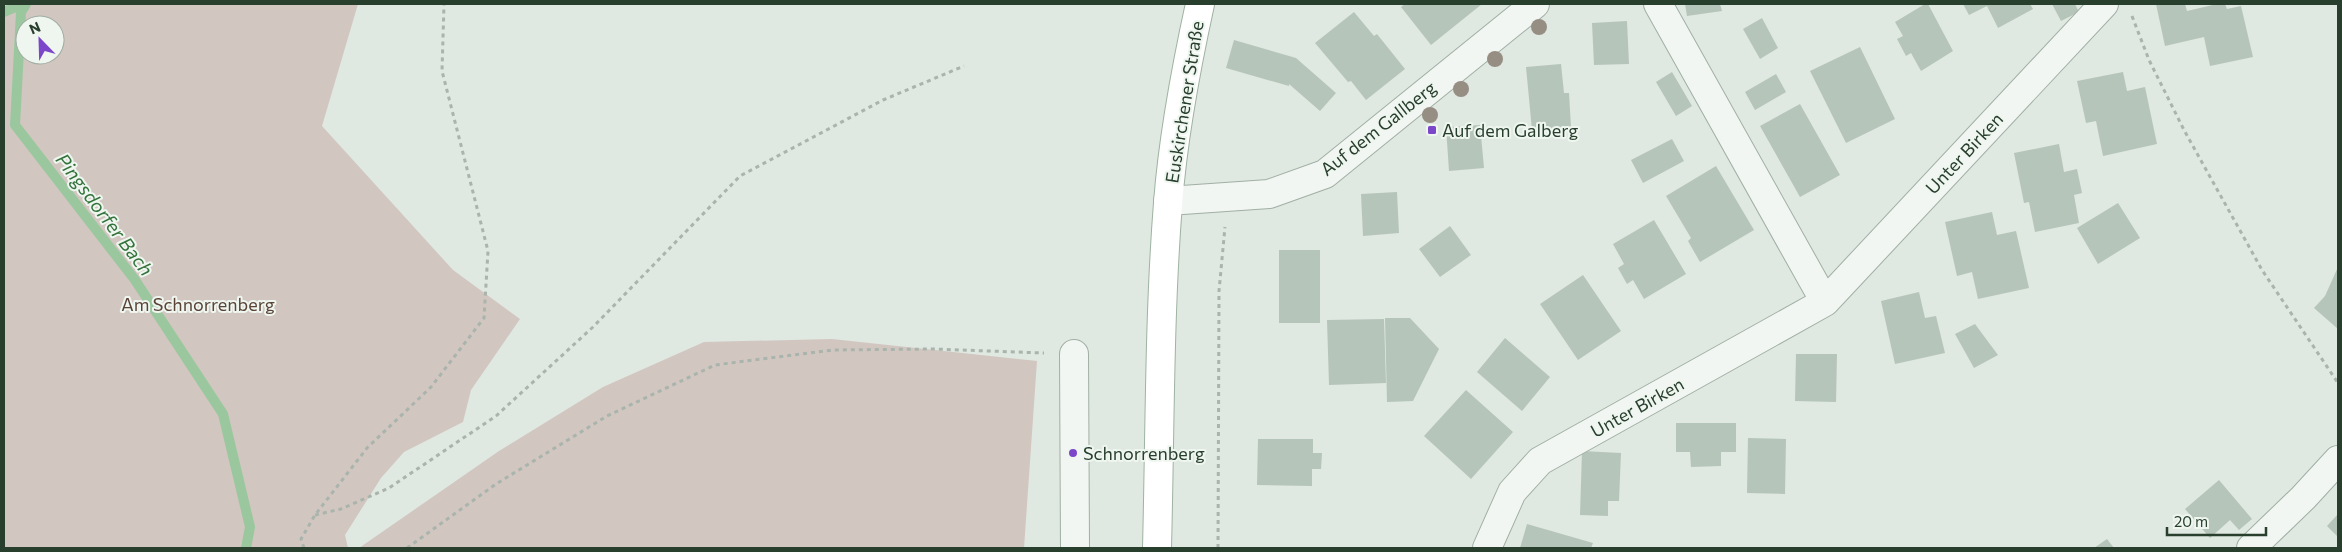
<svg xmlns="http://www.w3.org/2000/svg" width="2342" height="552" viewBox="0 0 2342 552" font-family="Commissioner,sans-serif">
  <style>
    .green { fill: #d2c6c0; fill-rule: evenodd }
    .lines { fill: none; stroke-linecap: round; stroke-linejoin: round }
    .stream { stroke: #9bc79e; stroke-width: 10 }
    .building { fill: #b6c5b9 }
    .minor-casing { stroke: #a1afa4; stroke-width: 30 }
    .major-casing { stroke: #9fb3a2; stroke-width: 30 }
    .path { stroke: #a9b4ac; stroke-width: 3; stroke-dasharray: 4 4; stroke-linecap: butt }
    .minor { stroke: #f2f6f3; stroke-width: 28 }
    .major { stroke: #fff; stroke-width: 28 }
    .tree { fill: #968d83 }
    .poi-dot { fill: #7c46cb; stroke: #eff6f0; stroke-width: 2 }
    .labels { text-anchor: middle; dominant-baseline: central; stroke-width: 4; stroke-linejoin: round; paint-order: stroke }
    .street-label { font-size: 18px; fill: #283f2d; stroke: #eff6f0 }
    .poi-label { font-size: 18px; fill: #283f2d; stroke: #eff6f0; text-anchor: start }
    .park-label { font-size: 18px; fill: #5a4336; stroke: #eff6f0 }
    .water-label { font-size: 19px; font-style: italic; fill: #33723a; stroke: #eff6f0 }
  </style>
  <rect width="100%" height="100%" fill="#dfe8e1"/>
  <!-- green -->
  <path class="green" d="M4 4H358L322 126 453 270 520 319 471 390 463 422 404 452 381 478 345 535 348 548H4ZM25 25H55V55H25Z
    M832 339 1037 361 1024 548H359L499 451 603 387 704 342Z"/>
  <g class="lines">
    <!-- stream -->
    <path class="stream" d="M26 4 21 12 15 125 135 280 223 414 250 527 246 548
      M4 12 23 4"/>
  </g>
  <!-- building -->
  <path class="building" d="M1405 4H1482L1431 45 1401 7Z
    M1685 4H1720L1722 11 1687 16Z
    M1925 4H1928L1953 51 1921 71 1911 53 1906 56 1897 39 1903 36 1895 22Z
    M1963 4H2030L2033 9 1998 28 1987 6 1969 15Z
    M2052 4H2075L2079 12 2061 21Z
    M2156 4H2185L2187 11 2217 4H2225L2227 9 2241 6 2253 57 2210 66 2204 37 2165 46Z
    M1354 12 1374 36 1377 34 1405 69 1366 100 1351 81 1348 82 1315 43Z
    M1762 18 1778 48 1760 59 1743 29Z
    M1627 21 1629 64 1594 65 1592 23Z
    M1234 40 1296 58 1336 93 1320 111 1289 84V86L1226 68Z
    M1860 47 1895 119 1846 143 1810 71Z
    M1561 64 1564 93H1569L1571 127 1532 130 1526 67Z
    M1672 72 1692 106 1676 116 1656 82Z
    M2123 72 2127 91 2145 87 2157 144 2103 156 2096 121 2086 123 2077 81Z
    M1776 74 1786 92 1755 110 1745 92Z
    M1800 104 1840 175 1800 197 1760 126Z
    M1480 125 1484 168 1449 171 1446 127Z
    M1672 139 1684 161 1643 183 1631 160Z
    M2059 144 2064 172 2077 169 2082 193 2074 195 2079 223 2035 232 2029 202 2024 203 2014 153Z
    M1716 166 1754 230 1700 262 1688 241 1691 238 1666 196Z
    M1397 192 1399 233 1363 236 1361 194Z
    M2118 203 2140 238 2098 264 2077 228Z
    M1992 212 1997 235 2016 231 2029 288 1978 299 1972 272 1957 276 1945 222Z
    M1654 220 1686 274 1644 299 1633 280 1627 284 1618 268 1624 264 1613 244Z
    M1450 226 1471 255 1440 277 1419 249Z
    M1279 250H1320V323H1279Z
    M2338 267V329L2314 308 2325 296Z
    M1583 275 1621 331 1578 360 1540 304Z
    M1919 292 1925 318 1936 316 1945 353 1895 364 1881 301Z
    M1385 318H1410L1439 349 1413 401 1387 402Z
    M1384 319 1386 383 1329 385 1327 320Z
    M1975 324 1998 355 1974 368 1955 334Z
    M1505 338 1550 377 1522 411 1477 372Z
    M1796 354H1837L1836 402 1795 401Z
    M1466 390 1513 432 1471 479 1424 436Z
    M1676 423H1736V452H1721V466L1691 467 1690 452H1676Z
    M1748 438 1786 439 1785 494 1747 493Z
    M1258 439H1313V453H1322L1321 469H1312V486L1257 485Z
    M1582 451 1621 453 1619 501H1608V516L1580 515Z
    M2219 480 2252 519 2239 530 2230 520 2210 538 2185 509Z
    M2338 514V537L2327 526Z
    M1527 524 1593 543 1591 548H1520Z
    M2107 539 2114 548H2094Z"/>
  <g class="lines">
    <!-- minor casing -->
    <g class="minor-casing">
      <path id="minor" d="M1658 4 1825 302
        M1168 201 1269 194 1325 174 1535 4
        M1074 354 1075 548
        M1487 548 1512 492 1540 461 1825 302 2104 4
        M2251 548 2303 498 2338 460"/>
    </g>
    <!-- major casing -->
    <g class="major-casing">
      <path id="major" d="M1157 548C1160 433 1159 317 1168 203 1173 137 1186 68 1200 4"/>
    </g>
    <!-- path -->
    <path class="path" d="M2132 16 2149 60 2184 130 2262 270 2338 383
      M315 515 341 509 389 488 496 416 593 327 740 176 883 100 964 66
      M304 548 301 539 315 515 367 448 431 387 484 318 488 251 442 71 444 4
      M407 548 496 484 607 416 715 365 832 350 933 349 1044 353
      M1218 548 1219 291 1225 227"/>
    <!-- minor -->
    <use href="#minor" class="minor"/>
    <!-- major -->
    <use href="#major" class="major"/>
  </g>
  <!-- trees -->
  <g class="tree">
    <circle cx="1539" cy="27" r="8"/>
    <circle cx="1495" cy="59" r="8"/>
    <circle cx="1461" cy="89" r="8"/>
    <circle cx="1430" cy="115" r="8"/>
  </g>
  <!-- markers -->
  <g class="poi-dot">
    <rect x="1427" y="125" width="10" height="10" rx="2.5"/>
    <circle cx="1073" cy="453" r="5"/>
  </g>
  <g class="labels">
    <!-- street labels -->
    <g class="street-label">
      <text transform="translate(1184 102) rotate(-81)">Euskirchener Straße</text>
      <text transform="translate(1378 128) rotate(-38)">Auf dem Gallberg</text>
      <text transform="translate(1964 153) rotate(-47)">Unter Birken</text>
      <text transform="translate(1637 407) rotate(-29)">Unter Birken</text>
    </g>
    <!-- poi labels -->
    <g class="poi-label">
      <text x="1442" y="130">Auf dem Galberg</text>
      <text x="1083" y="453">Schnorrenberg</text>
    </g>
    <!-- park labels -->
    <g class="park-label">
      <text x="198" y="304">Am Schnorrenberg</text>
    </g>
    <!-- water labels -->
    <g class="water-label">
      <text transform="translate(105 214) rotate(53)">Pingsdorfer Bach</text>
    </g>
  </g>
  <!-- border -->
  <rect width="2342" height="552" fill="none" stroke="#283f2d" stroke-width="10"/>
  <!-- north arrow -->
  <g transform="translate(40 40) rotate(337)"><circle r="24" fill="#eff6f0" stroke="#9fada2"/>
  <path d="M0-4L9 19L0 12L-9 19Z" fill="#7c46cb"/>
  <text y="-8" font-size="14" font-weight="bold" text-anchor="middle" fill="#283f2d">N</text>
  </g>
  <!-- scale -->
  <path d="M2167 527v8h99v-8" fill="none" stroke="#283f2d" stroke-width="2.5"/>
  <text x="2174" y="527" font-size="15" fill="#283f2d" stroke="#eff6f0" stroke-width="4" paint-order="stroke">20 m</text>
</svg>
